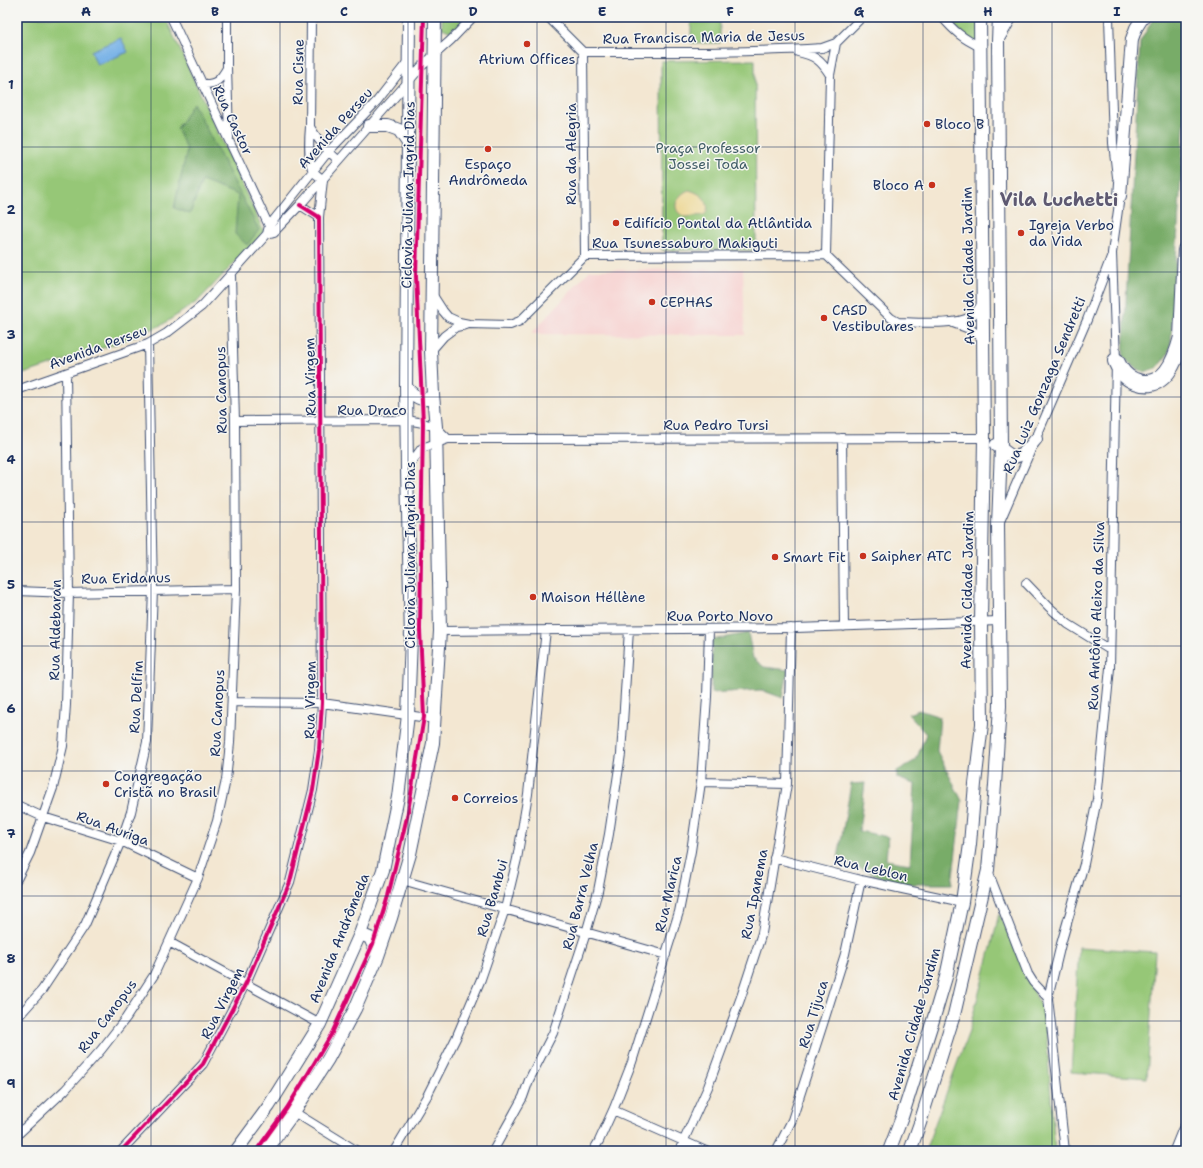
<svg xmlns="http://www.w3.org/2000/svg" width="1203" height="1168" viewBox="0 0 1203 1168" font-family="'Shantell Sans',sans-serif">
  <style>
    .built { fill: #f7d0cf }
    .green { fill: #96c777; stroke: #587b6a }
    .forest { fill: #78ac68; stroke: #4a6e63 }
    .sand { fill: #eeda9e; stroke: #84847e }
    .water { fill: #75b0e6; stroke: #4870a2 }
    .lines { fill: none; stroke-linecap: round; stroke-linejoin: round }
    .minor-casing { stroke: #3b4b6f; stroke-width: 10 }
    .secondary-casing { stroke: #3b4b6f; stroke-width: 14 }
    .motorway-casing { stroke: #3b4b6f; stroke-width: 18 }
    .minor { stroke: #fff; stroke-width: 8 }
    .secondary { stroke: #fff; stroke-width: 12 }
    .motorway { stroke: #fff; stroke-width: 16 }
    .cycleway-casing { stroke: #f6f6f2; stroke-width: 6 }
    .cycleway { stroke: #d6006c; stroke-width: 4 }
    .grid { fill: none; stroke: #1b2f5e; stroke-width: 1; stroke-opacity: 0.55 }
    .poi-dot { fill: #c8321e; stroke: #f6f6f2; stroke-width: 1.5 }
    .labels { text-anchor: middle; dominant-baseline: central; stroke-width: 3; stroke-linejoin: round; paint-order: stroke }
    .street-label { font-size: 14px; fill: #1b2f5e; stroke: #f6f6f2 }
    .poi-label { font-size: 14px; fill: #1b2f5e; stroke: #f6f6f2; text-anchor: start }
    .park-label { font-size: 14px; fill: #405d66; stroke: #f6f6f2 }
    .district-label { font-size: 18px; font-weight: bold; fill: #5e5971; stroke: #f6f6f2 }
    .neatline { fill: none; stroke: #1b2f5e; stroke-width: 1.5 }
    .grid-label { font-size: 13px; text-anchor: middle; font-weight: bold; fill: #1b2f5e }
  </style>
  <rect width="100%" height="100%" fill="#f6f6f2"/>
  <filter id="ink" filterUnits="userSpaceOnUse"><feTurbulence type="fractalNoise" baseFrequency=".025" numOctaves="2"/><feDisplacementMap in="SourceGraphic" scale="8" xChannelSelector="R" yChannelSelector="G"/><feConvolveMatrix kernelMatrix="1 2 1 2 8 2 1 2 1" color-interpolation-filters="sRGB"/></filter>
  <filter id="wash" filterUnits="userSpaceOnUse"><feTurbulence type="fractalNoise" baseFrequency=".012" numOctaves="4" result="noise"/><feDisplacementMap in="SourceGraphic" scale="16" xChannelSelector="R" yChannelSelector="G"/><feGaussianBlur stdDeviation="0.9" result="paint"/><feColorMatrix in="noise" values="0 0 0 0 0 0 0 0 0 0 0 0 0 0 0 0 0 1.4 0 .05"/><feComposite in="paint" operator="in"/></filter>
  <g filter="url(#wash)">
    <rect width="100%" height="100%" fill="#f3e7d2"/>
    <!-- built -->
    <path class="built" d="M743 269 745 335 531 334 590 270Z"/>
    <!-- green -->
    <path class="green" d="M17 17H165L264 232 198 301 162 325 118 343 17 376Z
      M442 17H469L463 24 449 31 442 28Z
      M691 17H720V43H691Z
      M942 17H980L981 47Z
      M755 60 756 250H662L661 61Z
      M999 913 1045 1016 1055 1151H925L968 1034 992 944Z
      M1079 947 1155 952 1147 1078 1071 1072Z"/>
    <!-- forest -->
    <path class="forest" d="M1154 17H1185L1186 94 1171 342 1168 354 1157 368 1145 373 1133 366 1123 357 1140 42Z
      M193 103 259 230 247 245 235 234 238 195 202 181 190 214 174 208 187 150 177 129Z
      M748 633 753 658 764 667 788 670 783 698 761 690 711 693 712 640Z
      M919 710 940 717 937 751 962 801 952 884H896L838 858 851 784 865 783 859 831 888 837 886 860 910 864 915 784 897 778V771L916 760 926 734 908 714Z"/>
    <!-- sand -->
    <path class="sand" d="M689 190C700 193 710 200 707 212L704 215 685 217C683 216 681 215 679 213 671 205 680 193 689 190Z"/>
    <!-- water -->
    <path class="water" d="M121 38 128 52 97 65 91 51Z"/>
  </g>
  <g filter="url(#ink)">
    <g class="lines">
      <!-- minor casing -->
      <g class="minor-casing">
        <path id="minor" d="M171 17 269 226 271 228
          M227 17V67L229 138
          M311 17 310 127C309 138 308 162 313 171 315 174 320 177 323 180L319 217
          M548 17 583 52C663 52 743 53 822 48L836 43 862 17
          M942 17C954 31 963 39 981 47
          M1109 17 1113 143 1117 177
          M999 41 1013 17
          M583 52 585 256
          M798 52C815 56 821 60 830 75
          M202 84C216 85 220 80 227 68
          M310 127C318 140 327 151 338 160
          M267 234 274 232 300 205 422 66 451 40 473 17
          M826 255 830 75 836 43
          M432 294 443 311 448 317 459 322 469 324 510 325 520 321 585 256 826 255 891 318 898 322C917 322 954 326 970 317 976 314 978 309 982 303
          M953 323 972 330 984 340
          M431 351 444 336 456 327 466 325
          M17 390 148 344 167 333 202 306 267 234 269 226 328 152 377 101 409 60
          M235 421 407 420 423 423 436 427 448 439
          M842 438 844 627
          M407 468 422 448 448 439 984 438
          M1001 519 1087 320 1111 257
          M1026 583 1049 607 1068 624 1110 650
          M17 591 69 593 236 589
          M440 631 796 628 999 621
          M232 702 322 703 435 719
          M701 782 787 784
          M17 805 43 817 121 841 198 878
          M774 858 861 880 962 902
          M988 871 1028 974 1033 982 1048 998 1065 1151
          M17 879 30 853 53 788 63 746 66 705 69 593 66 373
          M402 880 666 955
          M169 942 320 1024
          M1048 998 1061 944 1084 864 1097 799 1110 668 1116 361 1112 253 1120 196 1119 192
          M17 1018 42 990 85 925 121 841 131 812 147 742 153 590 148 344
          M613 1110 706 1151
          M294 1112 357 1151
          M17 1135 65 1090 101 1050 126 1018 154 975 198 878 217 821 226 780 230 743 236 589 235 421 231 276
          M121 1151 203 1064 246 983 290 882 313 790 319 750 322 703 319 217 300 205
          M394 1151 427 1096 456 1038 481 979 505 909 517 859 528 794 546 630
          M493 1151 523 1097 529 1080 553 1033 586 933 598 891 609 834 621 754 629 630
          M593 1151 599 1141 614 1108 632 1062 679 912 691 851 701 782 707 697 709 629
          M679 1151 708 1087 741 997 762 933 787 784 791 628
          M776 1151 792 1120 823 1024 845 954 861 880"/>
      </g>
      <!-- secondary casing -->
      <g class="secondary-casing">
        <path id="secondary" d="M369 126H388L399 130 408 143
          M1120 196 1132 39 1136 28 1143 17
          M406 387C413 395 423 405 433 395
          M996 445C1001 448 1005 452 1010 455 1021 461 1030 446 1036 439
          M360 934 370 938 378 956
          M236 1151 269 1106 320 1024 360 934 383 870 398 797 408 715 411 639 407 469 406 387 409 17
          M266 1151 294 1112 328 1059 355 1009 378 956 391 918 410 854 433 743 440 631 436 427 433 395 431 351 435 17
          M889 1151 902 1117 935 1014 946 977 962 902 970 844 975 784 982 724 981 622 984 438 980 17
          M910 1151 920 1123 954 1015 988 870 995 785 1000 706 998 525 1001 448 998 41 999 17"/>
      </g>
      <!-- motorway casing -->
      <g class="motorway-casing">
        <path id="motorway" d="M1116 361C1120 370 1125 378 1135 381 1164 392 1176 360 1182 337L1186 250
          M1178 1151 1186 1131"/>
      </g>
      <!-- minor -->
      <use href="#minor" class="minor"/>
      <!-- secondary -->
      <use href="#secondary" class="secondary"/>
      <!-- motorway -->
      <use href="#motorway" class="motorway"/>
      <!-- cycleway casing -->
      <g class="cycleway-casing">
        <path id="cycleway" d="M121 1151 203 1064 246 983 290 882 313 790 319 750 322 703 319 217 300 205
          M256 1151 287 1108 303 1082 332 1033 373 944 388 896 407 817 424 717 420 629 423 423 416 276 424 17"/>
      </g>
      <!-- cycleway -->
      <use href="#cycleway" class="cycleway"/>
    </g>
  </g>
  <!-- grid -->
  <path class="grid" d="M151 17V1151M280 17V1151M408 17V1151M537 17V1151M666 17V1151M795 17V1151M923 17V1151M1052 17V1151M17 147H1186M17 272H1186M17 397H1186M17 522H1186M17 646H1186M17 771H1186M17 896H1186M17 1021H1186"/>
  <!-- markers -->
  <g class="poi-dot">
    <circle cx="527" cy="44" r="4"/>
    <circle cx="927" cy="124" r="4"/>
    <circle cx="488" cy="149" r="4"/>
    <circle cx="932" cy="185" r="4"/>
    <circle cx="616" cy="223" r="4"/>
    <circle cx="1021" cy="233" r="4"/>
    <circle cx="652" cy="302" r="4"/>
    <circle cx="824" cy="318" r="4"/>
    <circle cx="863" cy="556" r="4"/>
    <circle cx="775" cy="557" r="4"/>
    <circle cx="533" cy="597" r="4"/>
    <circle cx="106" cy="784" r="4"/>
    <circle cx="455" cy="798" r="4"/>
  </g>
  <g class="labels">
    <!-- street labels -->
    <g class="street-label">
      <text transform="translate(704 37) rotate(-1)">Rua Francisca Maria de Jesus</text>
      <text transform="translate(298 72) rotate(-89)">Rua Cisne</text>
      <text transform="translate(233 120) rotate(65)">Rua Castor</text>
      <text transform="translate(335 128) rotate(-48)">Avenida Perseu</text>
      <text transform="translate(571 154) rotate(-90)">Rua da Alegria</text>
      <text transform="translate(408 195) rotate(-89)">Ciclovia Juliana Ingrid Dias</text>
      <text x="685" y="243">Rua Tsunessaburo Makiguti</text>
      <text transform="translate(968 266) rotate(-91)">Avenida Cidade Jardim</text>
      <text transform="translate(98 347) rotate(-20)">Avenida Perseu</text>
      <text transform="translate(310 377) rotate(-91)">Rua Virgem</text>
      <text transform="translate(1044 385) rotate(-67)">Rua Luiz Gonzaga Sendretti</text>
      <text transform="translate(221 390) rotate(-91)">Rua Canopus</text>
      <text x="372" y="410">Rua Draco</text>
      <text x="716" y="425">Rua Pedro Tursi</text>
      <text transform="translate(410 555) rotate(-90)">Ciclovia Juliana Ingrid Dias</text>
      <text transform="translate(126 578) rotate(-1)">Rua Eridanus</text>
      <text transform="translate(967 590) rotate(-89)">Avenida Cidade Jardim</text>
      <text x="720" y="616">Rua Porto Novo</text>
      <text transform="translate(1096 616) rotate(-88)">Rua Antônio Aleixo da Silva</text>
      <text transform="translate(55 630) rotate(-89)">Rua Aldebaran</text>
      <text transform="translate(136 697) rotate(-87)">Rua Delfim</text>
      <text transform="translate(310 700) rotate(-89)">Rua Virgem</text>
      <text transform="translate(217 713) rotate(-87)">Rua Canopus</text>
      <text transform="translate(113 828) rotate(20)">Rua Auriga</text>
      <text transform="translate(871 868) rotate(13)">Rua Leblon</text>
      <text transform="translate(668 894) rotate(-77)">Rua Marica</text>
      <text transform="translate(754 894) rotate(-79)">Rua Ipanema</text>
      <text transform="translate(580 896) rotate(-76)">Rua Barra Velha</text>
      <text transform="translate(492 898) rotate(-74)">Rua Bambui</text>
      <text transform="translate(339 938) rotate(-68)">Avenida Andrômeda</text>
      <text transform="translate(222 1003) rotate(-63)">Rua Virgem</text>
      <text transform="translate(813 1014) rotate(-73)">Rua Tijuca</text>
      <text transform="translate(107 1016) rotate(-53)">Rua Canopus</text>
      <text transform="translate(914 1024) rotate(-74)">Avenida Cidade Jardim</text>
    </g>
    <!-- poi labels -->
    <g class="poi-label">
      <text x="527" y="59" text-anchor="middle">Atrium Offices</text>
      <text x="935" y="124">Bloco B</text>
      <text x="488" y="164" text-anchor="middle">Espaço<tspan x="488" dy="16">Andrômeda</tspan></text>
      <text x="924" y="185" text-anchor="end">Bloco A</text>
      <text x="624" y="223">Edifício Pontal da Atlântida</text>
      <text x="1029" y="225">Igreja Verbo<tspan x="1029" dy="16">da Vida</tspan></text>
      <text x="660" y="302">CEPHAS</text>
      <text x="832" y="310">CASD<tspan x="832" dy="16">Vestibulares</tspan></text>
      <text x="871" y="556">Saipher ATC</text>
      <text x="783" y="557">Smart Fit</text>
      <text x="541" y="597">Maison Héllène</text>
      <text x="114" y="776">Congregação<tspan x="114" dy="16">Cristã no Brasil</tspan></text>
      <text x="463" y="798">Correios</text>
    </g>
    <!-- park labels -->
    <g class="park-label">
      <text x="708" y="148">Praça Professor<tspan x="708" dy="16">Jossei Toda</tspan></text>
    </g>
    <!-- district labels -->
    <g class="district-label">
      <text x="1059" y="200">Vila Luchetti</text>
    </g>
  </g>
  <!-- margin -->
  <rect width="1203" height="1168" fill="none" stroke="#f6f6f2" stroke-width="44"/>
  <rect x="22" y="22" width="1159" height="1124" class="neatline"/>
  <g class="grid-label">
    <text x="86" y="16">A</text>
    <text x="215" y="16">B</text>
    <text x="344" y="16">C</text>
    <text x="473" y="16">D</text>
    <text x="602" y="16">E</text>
    <text x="730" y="16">F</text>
    <text x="859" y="16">G</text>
    <text x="988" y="16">H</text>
    <text x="1117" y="16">I</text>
    <text x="11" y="89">1</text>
    <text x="11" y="214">2</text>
    <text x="11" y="339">3</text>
    <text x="11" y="464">4</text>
    <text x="11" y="589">5</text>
    <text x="11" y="713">6</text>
    <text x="11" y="838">7</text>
    <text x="11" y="963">8</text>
    <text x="11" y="1088">9</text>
  </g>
</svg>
